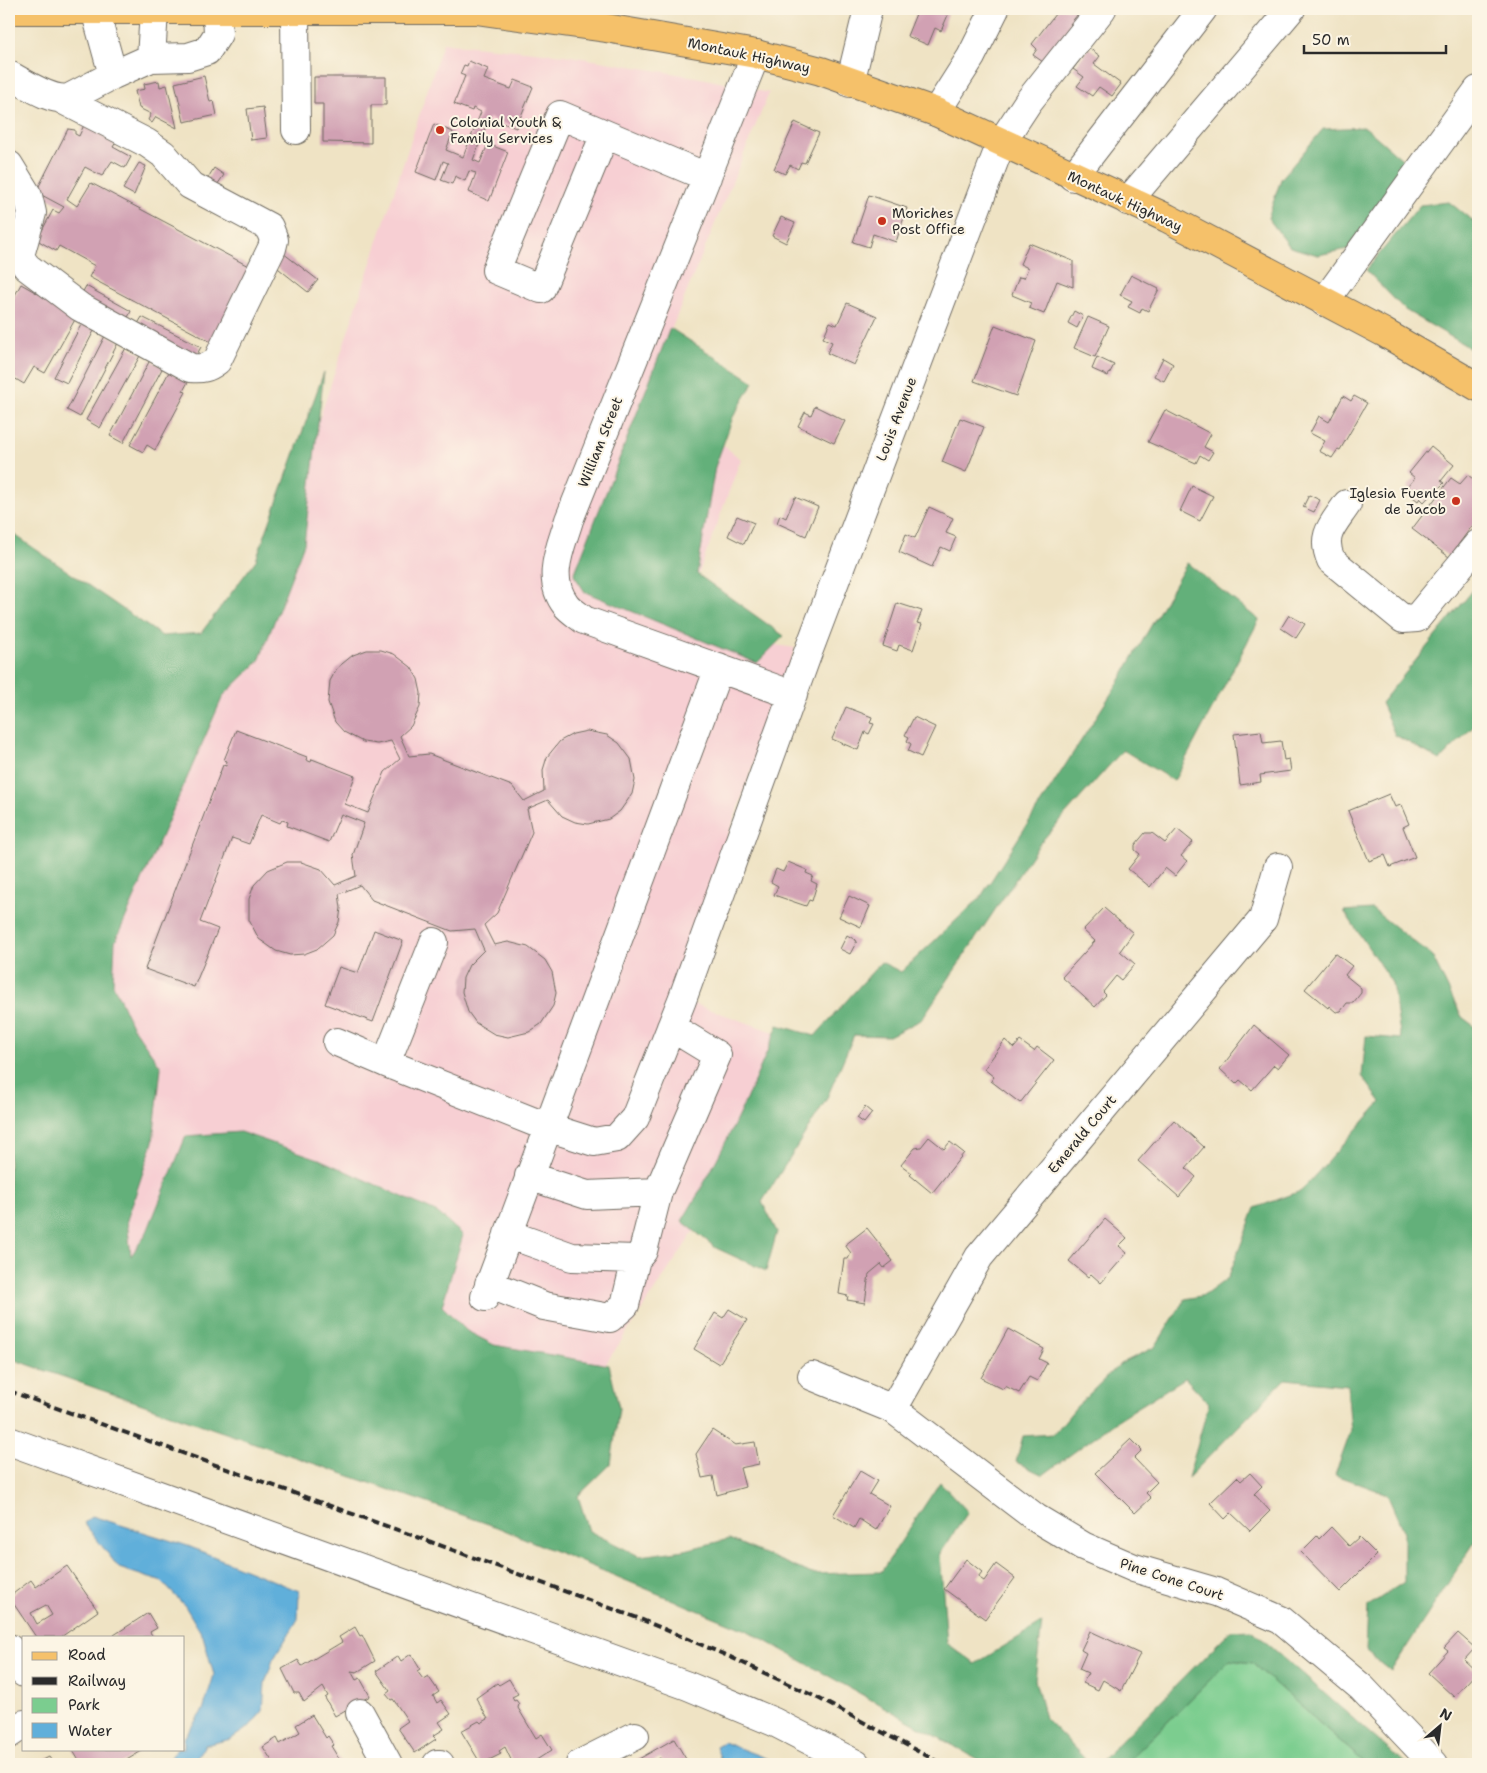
<svg xmlns="http://www.w3.org/2000/svg" width="1487" height="1773" viewBox="0 0 1487 1773" font-family="'Shantell Sans',sans-serif">
  <style>
    .built { fill: #f7cfd3 }
    .green { fill: #7bcd8f; stroke: #537c5d }
    .forest { fill: #64b07a; stroke: #486e52 }
    .water { fill: #60afda; stroke: #466d82 }
    .building { fill: #d1a1b3; fill-rule: evenodd }
    .lines { fill: none; stroke-linecap: round; stroke-linejoin: round }
    .minor-casing { stroke: #706b61; stroke-width: 30 }
    .major-casing { stroke: #706b61; stroke-width: 30 }
    .minor { stroke: #fff; stroke-width: 28 }
    .major { stroke: #f5c16b; stroke-width: 28 }
    .rail { stroke: #2b2b2b; stroke-width: 4; stroke-dasharray: 8 4; stroke-linecap: butt }
    .poi-dot { fill: #c8321e; stroke: #fcf5e5; stroke-width: 2 }
    .labels { text-anchor: middle; dominant-baseline: central; stroke-width: 4; stroke-linejoin: round; paint-order: stroke }
    .street-label { font-size: 14px; fill: #2b2b2b; stroke: #fcf5e5 }
    .poi-label { font-size: 14px; fill: #2b2b2b; stroke: #fcf5e5; text-anchor: start }
  </style>
  <rect width="100%" height="100%" fill="#fcf5e5"/>
  <filter id="ink" filterUnits="userSpaceOnUse"><feTurbulence type="fractalNoise" baseFrequency=".02" numOctaves="2"/><feDisplacementMap in="SourceGraphic" scale="10" xChannelSelector="R" yChannelSelector="G"/><feConvolveMatrix kernelMatrix="1 2 1 2 8 2 1 2 1" color-interpolation-filters="sRGB"/></filter>
  <filter id="wash" filterUnits="userSpaceOnUse"><feTurbulence type="fractalNoise" baseFrequency=".0096" numOctaves="4" result="noise"/><feDisplacementMap in="SourceGraphic" scale="20" xChannelSelector="R" yChannelSelector="G"/><feGaussianBlur stdDeviation="1.12" result="paint"/><feColorMatrix in="noise" values="0 0 0 0 0 0 0 0 0 0 0 0 0 0 0 0 0 1.4 0 .05"/><feComposite in="paint" operator="in"/></filter>
  <g filter="url(#wash)">
    <rect width="100%" height="100%" fill="#efe3c4"/>
    <!-- built -->
    <path class="built" d="M443 43 564 55 701 78 769 93 647 388 741 459 678 630 795 648 671 996 817 1047 497 1527 9 1358V1187L298 484Z"/>
    <!-- green -->
    <path class="green" d="M1230 1660 1252 1663 1366 1764H1125Z"/>
    <!-- forest -->
    <path class="forest" d="M1365 127 1409 165 1348 249 1318 255 1290 247 1268 218 1281 179 1323 129Z
      M1449 202 1478 225V356L1465 345 1405 310 1366 270 1420 205Z
      M670 328 754 382 733 417 715 467 697 574 784 636 757 663 585 592 574 575Z
      M324 372 304 544 259 661 223 696 115 942 113 984 132 1026 161 1067 153 1142 127 1220 131 1256 147 1232 186 1136 240 1132 319 1159 438 1213 463 1235 442 1306 467 1331 494 1345 609 1365 619 1408 611 1464 578 1496 589 1531 639 1556 685 1550 729 1539 812 1574 881 1572 940 1482 968 1512 940 1554 947 1643 975 1664 1042 1623 1035 1680 1045 1718 1090 1764H986L748 1631 497 1527 9 1358V531L162 636 201 633 256 560Z
      M1187 563 1259 620 1174 781 1123 750 1040 843 921 1020 889 1036 854 1035 826 1100 762 1202 777 1232 766 1271 716 1248 682 1221C720 1159 751 1092 778 1025L815 1036 881 962 901 972 980 898 1120 680Z
      M1478 584V722L1440 760 1395 735 1381 703Z
      M1372 909 1432 956 1462 1017 1478 1029V1537L1391 1671 1366 1651 1368 1606 1404 1582V1533L1387 1494 1335 1475 1351 1431 1347 1385 1285 1379 1188 1478 1209 1403 1185 1378 1119 1419 1043 1475 1016 1462 1023 1436 1054 1434 1077 1406 1120 1364 1155 1347 1185 1299 1205 1295 1228 1278 1255 1208 1301 1191 1381 1102 1362 1076 1366 1036 1401 1039 1392 983 1344 911Z
      M1252 1630 1405 1764H1366L1252 1663 1230 1660 1125 1764H1098L1230 1631Z"/>
    <!-- water -->
    <path class="water" d="M92 1516 188 1546 299 1591 298 1619 273 1660 265 1683 263 1711 249 1727 231 1739 205 1745 193 1764H166L177 1749H184V1738L203 1710 214 1675 203 1636 185 1606 162 1582 119 1568 84 1523Z
      M723 1742 781 1764H722L716 1746Z"/>
    <g id="blocks">
      <!-- building -->
      <path class="building" d="M918 9H940L939 11 948 15 941 31 935 28 928 45 907 36Z
        M1059 9H1082L1070 24 1076 28 1043 62 1033 55 1037 49 1032 44Z
        M1089 48 1100 56 1094 64 1121 84 1112 96 1099 87 1092 96 1077 86 1084 77 1073 69Z
        M469 61 488 69 484 79 511 89 515 80 533 87 516 128 489 118 473 160 480 163 488 144 508 152 489 201 469 192 476 173 469 171 465 181 455 176 452 184 441 180 448 163 443 161 436 180 416 172 434 124 453 132 446 150 463 157 481 112 473 108 472 111 454 104 465 76 460 74 464 65 467 66Z
        M204 76 210 102 214 101 217 115 184 122 175 83Z
        M314 77H386V105H371V143L323 142V104H314Z
        M159 81 160 87 167 85 177 128 156 117 152 123 148 120 151 114 139 108 135 91 145 89 144 84Z
        M263 107 267 138 251 140 247 109Z
        M795 122 819 133 805 163 801 162 798 169 790 165 785 174 774 169Z
        M84 125 116 142 113 147 131 157 125 168 112 161 102 176 85 167 67 199 77 206 91 183 254 269 215 344 89 277 95 266 59 246 56 251 37 240 53 210 59 213 64 207 36 192 68 129 75 130V134L79 136Z
        M139 163 146 166 134 195 123 189Z
        M214 168 224 175 215 188 203 186Z
        M869 195 907 208 896 242 873 234 869 247 853 242Z
        M781 217 795 223 786 243 772 236Z
        M1029 243 1073 261V287L1057 281 1044 314 1029 308 1031 303 1012 295 1019 277 1024 278 1028 268 1020 264Z
        M283 253 318 280 308 292 274 265Z
        M1131 275 1159 289 1148 311 1142 308 1140 313 1128 307 1132 301 1120 295Z
        M21 284 77 316 45 373 34 367 24 384 9 375V306Z
        M86 286 131 311 126 322 80 297Z
        M847 303 877 316 854 365 827 353 832 342 823 338 830 322 837 325Z
        M1074 311 1083 316 1077 328 1068 323Z
        M142 317 201 347 195 358 136 327Z
        M1088 317 1109 326 1095 357 1074 348Z
        M83 321 96 327 67 383 54 377Z
        M995 325 1036 341 1016 396 974 381Z
        M106 334 119 341 80 417 67 410Z
        M127 346 141 354 100 428 86 420Z
        M1097 357 1114 365 1108 376 1092 369Z
        M1163 358 1173 364 1164 381 1154 376Z
        M150 360 163 367 123 443 110 436Z
        M169 372 188 382 183 391 186 392 155 450 147 445 143 452 130 445Z
        M1343 396 1351 401 1354 396 1367 403 1340 450 1338 449 1332 458 1319 451 1325 441 1310 433 1319 416 1329 422Z
        M815 406 845 421 834 443 798 426 805 412 811 415Z
        M1165 410 1211 434 1204 447 1213 452 1208 460 1200 455 1196 463 1148 442Z
        M960 418 984 427 966 472 942 462Z
        M1431 446 1454 465 1441 481 1444 483 1437 490 1436 489 1424 502 1420 498 1418 501 1413 497 1415 494 1407 487 1415 478 1409 473Z
        M1468 475 1478 483V518L1449 557 1412 529 1451 478 1460 484Z
        M1192 486 1213 496 1200 521 1180 511Z
        M1309 495 1320 500 1314 512 1303 507Z
        M795 497 818 507 806 536 777 523 780 515 786 518Z
        M929 507 953 518 946 533 956 537 950 551 941 547 932 567 899 552 906 534 915 538Z
        M737 516 754 523 744 544 728 536Z
        M897 603 922 611 917 623 922 624 913 650 899 645 897 651 883 646Z
        M1289 615 1305 624 1296 638 1281 628Z
        M367 650H381L394 654 411 667 418 679 421 693 420 707 411 726 400 736 409 756 429 754 512 786 524 801 544 791 543 770 547 757 560 741 573 734 587 731 607 735 619 743 631 759 635 780 632 794 620 811 609 819 588 824 575 822 562 816 548 800 527 809 532 832 497 913 484 925 494 945 508 942 528 947 545 960 552 972 556 993 553 1006 541 1024 529 1032 508 1037 494 1034 476 1023 468 1012 462 992 463 978 469 965 484 950 475 929 452 931 372 900 360 885 339 894 341 908 339 922 333 935 317 949 304 954 290 955 276 951 259 939 249 920V899L254 885 268 870 287 862H301L321 869 335 885 356 876 353 855 364 823 341 814 329 842 287 826 288 822 282 820 280 823 261 815 249 844 232 838 200 922 218 929 194 987 145 969 223 765 226 766 227 761 224 760 236 730 307 757 306 760 311 762 312 759 355 776 345 804 368 813 385 772 400 759 391 741 377 744 363 742 344 732 335 722 328 702 330 681 337 668 353 655Z
        M846 707 872 717 870 723 874 724 869 734 865 732 858 750 832 739Z
        M914 717 935 727 921 757 908 751 911 744 907 741 909 737 905 735Z
        M1261 731 1263 743 1281 741 1284 760 1289 759 1291 771 1260 775 1261 782 1240 785 1234 734Z
        M1389 794 1395 807 1401 805 1409 824 1403 827 1415 857 1390 867 1385 855 1369 861 1348 811Z
        M1177 829 1193 842 1181 856 1187 861 1175 876 1165 868 1150 887 1128 869 1140 854 1135 850V845L1145 833H1152L1165 843Z
        M788 862 807 870 806 873 813 876 811 881 817 884 812 901 809 900 806 906 774 895 778 886 771 882 776 869 783 872Z
        M849 896 870 906 861 927 839 917Z
        M1104 908 1133 933 1120 951 1135 964 1121 980 1116 976 1103 992 1106 995 1095 1007 1062 977 1095 941 1083 930Z
        M374 930 403 941 373 1022 325 1004 339 967 358 973Z
        M847 935 857 941 850 954 840 949Z
        M1335 953 1352 966 1345 975 1361 988V993L1353 1003H1347L1341 1011 1336 1012 1329 1006 1328 1008 1305 989Z
        M1254 1025 1289 1055 1278 1068 1274 1065 1252 1090 1240 1080 1236 1084 1220 1069Z
        M1005 1040 1014 1048 1020 1041 1034 1051 1037 1047 1054 1060 1020 1103 991 1081 994 1077 984 1069Z
        M865 1107 872 1113 864 1123 857 1118Z
        M1174 1120 1204 1147 1186 1168 1196 1177 1179 1197 1138 1161Z
        M929 1137 944 1149 950 1142 964 1153 932 1193 910 1175 912 1173 901 1165 915 1148 921 1147Z
        M1105 1219 1127 1238 1119 1246 1127 1253 1101 1283 1091 1274 1088 1277 1069 1261Z
        M867 1228 893 1261 884 1268 881 1264 869 1274 865 1303 847 1300 848 1296 839 1294 844 1259H848L851 1253 845 1245Z
        M729 1309 747 1320 719 1364 694 1349 715 1313 723 1318Z
        M1008 1329 1044 1349 1039 1359 1047 1363 1037 1381 1029 1377 1019 1393 1005 1386 1003 1389 981 1378Z
        M712 1430 735 1445 755 1442 759 1464 740 1468 745 1487 717 1495 713 1476 702 1478 696 1454Z
        M1131 1439 1142 1450 1134 1458 1157 1482 1146 1493 1151 1498 1135 1513 1095 1473Z
        M860 1471 877 1481 869 1494 890 1506 876 1530 859 1519 854 1528 833 1515Z
        M1250 1473 1262 1486 1254 1494 1270 1511 1250 1531 1231 1513 1225 1519 1210 1503 1237 1477 1241 1481Z
        M1331 1527 1349 1546 1359 1537 1377 1555 1340 1592 1301 1552 1317 1536 1319 1539Z
        M966 1559 982 1572 978 1577 984 1581 996 1564 1015 1578 985 1619 944 1589Z
        M67 1566 98 1611 61 1637H36L9 1597 31 1580 36 1587ZM46 1605 52 1615 37 1624 31 1613Z
        M148 1613 157 1628 150 1632 153 1637H116L114 1635Z
        M355 1627 360 1636 362 1635 375 1661 357 1672 351 1671 356 1680 360 1678 370 1696 335 1716 325 1698 328 1696 323 1687 304 1702 299 1693H294L282 1669 298 1660 302 1666 342 1642 339 1637Z
        M1090 1631 1140 1654 1121 1691 1103 1680 1098 1690 1083 1683 1088 1673 1079 1669 1086 1653 1081 1650Z
        M1458 1633 1475 1648 1464 1660 1477 1672 1454 1697 1428 1673 1448 1651 1444 1648Z
        M411 1654 420 1669 417 1671 423 1679 428 1676 439 1692 433 1696 437 1703 441 1700 451 1714 439 1722 444 1729 433 1736 436 1739 415 1753 398 1728 408 1721 393 1699 391 1700 386 1694 390 1691 376 1671 398 1656 401 1661Z
        M509 1679 518 1694 512 1697 514 1701 516 1700 519 1704 518 1708 536 1738 542 1734 552 1750 530 1764H513L505 1747 499 1751 501 1754 481 1764 461 1731 479 1721 481 1723 488 1719 476 1698 497 1683 499 1685Z
        M312 1715 326 1738 328 1736 334 1745 331 1746 342 1764H274L263 1747 277 1738 280 1744 300 1732 296 1725Z
        M674 1739 689 1764H664L660 1758 650 1764H630Z
        M72 1749H145L120 1764H81Z
        M49 1757 54 1764H35Z"/>
    </g>
  </g>
  <g filter="url(#ink)">
    <use href="#blocks" fill-opacity="0" stroke="#706b61" stroke-width="1"/>
    <g class="lines">
      <!-- minor casing -->
      <g class="minor-casing">
        <path id="minor" d="M95 10 113 75
          M295 11 296 130
          M756 54 569 520C561 547 545 578 566 605 570 610 578 615 584 620L793 695
          M151 58 188 57 207 51 218 34 217 11
          M9 75C25 83 51 102 69 98L113 75 151 58 154 11
          M850 83 868 9
          M936 112 971 57 995 9
          M605 134 541 289 496 270 560 115 707 177
          M9 165 28 196 32 213 21 252V259L27 267 80 307 191 368C202 369 208 368 217 361L272 248 274 240 269 227 190 185 163 154 147 143 63 100
          M1073 177 1203 9
          M1128 201 1291 9
          M1324 302 1478 90
          M1347 504C1333 525 1320 535 1331 560L1403 619 1417 618 1478 544
          M434 942 386 1063 547 1127 594 1142 617 1138 635 1118 682 1000 807 655 1001 143 1028 102 1102 9
          M337 1042 386 1063
          M529 1176 587 1195 658 1192
          M508 1234 572 1257 636 1259
          M489 1284 544 1306 610 1318 625 1305 636 1259 643 1251 658 1192 717 1055 671 1027
          M485 1297 719 668
          M812 1376 893 1409 1036 1518 1083 1546 1134 1568 1216 1592 1281 1620 1362 1688 1434 1764
          M893 1409 979 1257 1263 919 1278 867
          M9 1441 688 1686 774 1722 856 1764
          M9 1648 24 1673
          M360 1713 388 1764
          M9 1734 24 1724
          M437 1764H440
          M580 1764 635 1736"/>
      </g>
      <!-- major casing -->
      <g class="major-casing">
        <path id="major" d="M9 10H476L606 28 756 54 821 71 936 112 1167 218 1383 332 1478 387"/>
      </g>
      <!-- minor -->
      <use href="#minor" class="minor"/>
      <!-- major -->
      <use href="#major" class="major"/>
      <!-- rail -->
      <path class="rail" d="M9 1391 431 1542 640 1619 728 1656 814 1696 942 1764"/>
    </g>
  </g>
  <!-- markers -->
  <g class="poi-dot">
    <circle cx="440" cy="130" r="5"/>
    <circle cx="882" cy="221" r="5"/>
    <circle cx="1456" cy="501" r="5"/>
  </g>
  <g class="labels">
    <!-- street labels -->
    <g class="street-label">
      <text transform="translate(749 55) rotate(12)">Montauk Highway</text>
      <text transform="translate(1125 201) rotate(25)">Montauk Highway</text>
      <text transform="translate(896 419) rotate(-69)">Louis Avenue</text>
      <text transform="translate(600 442) rotate(-68)">William Street</text>
      <text transform="translate(1082 1134) rotate(-50)">Emerald Court</text>
      <text transform="translate(1172 1579) rotate(18)">Pine Cone Court</text>
    </g>
    <!-- poi labels -->
    <g class="poi-label">
      <text x="450" y="122">Colonial Youth &amp;<tspan x="450" dy="16">Family Services</tspan></text>
      <text x="892" y="213">Moriches<tspan x="892" dy="16">Post Office</tspan></text>
      <text x="1446" y="493" text-anchor="end">Iglesia Fuente<tspan x="1446" dy="16">de Jacob</tspan></text>
    </g>
  </g>
  <!-- margin -->
  <rect width="1487" height="1773" fill="none" stroke="#fcf5e5" stroke-width="30"/>
  <!-- legend -->
  <rect x="22" y="1636" width="162" height="115" fill="#fcf5e5" stroke="#a8a49b"/>
  <rect x="32" y="1652" width="25" height="8" fill="#f5c16b" stroke="#a8a49b"/>
  <text x="68" y="1660" font-size="15" fill="#2b2b2b">Road</text>
  <rect x="32" y="1677" width="25" height="8" fill="#2b2b2b" stroke="#a8a49b"/>
  <text x="68" y="1686" font-size="15" fill="#2b2b2b">Railway</text>
  <rect x="32" y="1698" width="25" height="15" fill="#7bcd8f" stroke="#a8a49b"/>
  <text x="68" y="1710" font-size="15" fill="#2b2b2b">Park</text>
  <rect x="32" y="1723" width="25" height="15" fill="#60afda" stroke="#a8a49b"/>
  <text x="68" y="1736" font-size="15" fill="#2b2b2b">Water</text>
  <!-- north arrow -->
  <g transform="translate(1440 1726) rotate(28)" stroke="#fcf5e5" stroke-width="4" paint-order="stroke">
  <path d="M0-4L9 19L0 12L-9 19Z" fill="#2b2b2b"/>
  <text y="-8" font-size="14" font-weight="bold" text-anchor="middle" fill="#2b2b2b">N</text>
  </g>
  <!-- scale -->
  <path d="M1304 45v8h142v-8" fill="none" stroke="#2b2b2b" stroke-width="2.5"/>
  <text x="1312" y="45" font-size="15" fill="#2b2b2b" stroke="#fcf5e5" stroke-width="4" paint-order="stroke">50 m</text>
</svg>
